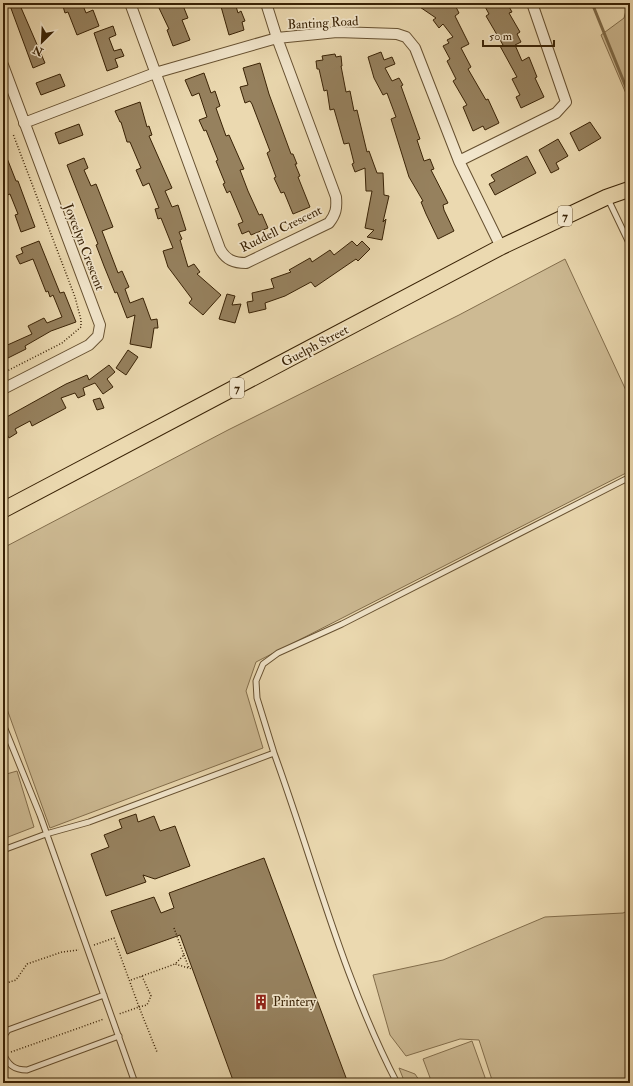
<svg xmlns="http://www.w3.org/2000/svg" width="633" height="1086" viewBox="0 0 633 1086" font-family="'IM FELL Double Pica',serif">
  <style>
    .green { fill: #cdba93; stroke: #836e4c }
    .lines { fill: none; stroke-linecap: round; stroke-linejoin: round }
    .stream { stroke: #7f6b49; stroke-width: 3 }
    .building { fill: #96815e; stroke: #392205 }
    .lane-casing { stroke: #665030; stroke-width: 7 }
    .street-casing { stroke: #665030; stroke-width: 12 }
    .primary-casing { stroke: #392205; stroke-width: 17 }
    .path { stroke: #392205; stroke-width: 1.5; stroke-dasharray: 1 2; stroke-linecap: butt }
    .lane { stroke: #f2e6cc; stroke-width: 5 }
    .street { stroke: #f2e6cc; stroke-width: 10 }
    .primary { stroke: #ebd9b0; stroke-width: 15 }
    .labels { text-anchor: middle; dominant-baseline: central; stroke-width: 3.5; stroke-linejoin: round; paint-order: stroke }
    .shield { fill: #f2e6cc; stroke: #705d41; stroke-width: 1 }
    .shield-label { font-size: 12px; font-weight: bold; fill: #392205 }
    .street-label { font-size: 13px; fill: #392205; stroke: #f2e6cc }
    .poi-label { font-size: 13px; fill: #392205; stroke: #f2e6cc; text-anchor: start }
  </style>
  <rect width="100%" height="100%" fill="#ebd9b0"/>
  <filter id="stains"><feTurbulence type="fractalNoise" baseFrequency=".005" numOctaves="4"/><feColorMatrix values="0 0 0 0 .2 0 0 0 0 .09 0 0 0 0 .02 0 0 0 .5 -.17"/></filter>
  <radialGradient id="worn" r=".72"><stop offset=".6" stop-color="#630" stop-opacity="0"/><stop offset="1" stop-color="#630" stop-opacity=".3"/></radialGradient>
  <!-- green -->
  <path class="green" d="M628 3H630V103L601 35 624 18Z
    M565 259 630 399V471L256 662 246 691 263 748 50 828 3 698V548L228 430 459 315Z
    M17 771 34 827 3 839V775Z
    M630 910V1083H493L479 1040 460 1039 406 1056 390 1035 373 975 443 960 545 917 623 913Z
    M472 1041 487 1083H432L423 1059Z
    M399 1068 415 1074 421 1083H405Z"/>
  <g class="lines">
    <!-- stream -->
    <path class="stream" d="M592 3 630 97"/>
  </g>
  <!-- building -->
  <path class="building" d="M9 3H19L45 63 33 68Z
    M62 3H82L86 13 93 10 99 26 77 35 68 12 65 13Z
    M172 3H182L188 18 182 20 190 40 173 46 167 30 169 29 159 8Z
    M220 3H235L238 13 241 11 245 21 242 22 244 30 229 35Z
    M414 3H453L457 9 459 13 455 16 469 44 461 48 471 67 468 69 486 100 488 99 499 123 485 130 483 126 473 131 463 107 467 105 453 81 456 79 447 61 450 59 443 46 449 43 447 40 453 37 443 24 439 28 433 20 436 18Z
    M483 3H507L512 12 509 13 520 32 517 34 521 42 515 45 522 61 529 57 537 77 535 78 544 97 521 108 516 97 520 95 512 79 517 77 500 46 503 45 486 16 489 14Z
    M113 26 116 35 109 38 114 51 121 49 124 56 115 59 118 67 107 71 94 33Z
    M381 52 384 60 392 57 395 64 385 68 392 81 399 78 403 85 401 86 420 139 417 140 424 161 430 159 434 169 431 170 448 203 443 205 444 210 454 231 438 239 426 214 421 202 423 201 409 177 391 119 396 117 387 93 383 95 374 78 368 57Z
    M335 54 336 57 341 56 342 66H341L346 92 350 91 354 111 357 110 367 152 369 151 377 173H383L384 195 389 196 383 222 386 219 382 240 367 237 374 230 365 228 372 191H366L365 168 355 172 352 164 354 163 349 143 344 144 334 109 330 110 327 90 324 91 319 69H317L316 61 323 60 322 56Z
    M260 63 269 94 291 154H293L297 164H295L300 176 298 177 310 207 293 214 284 192 281 193 274 178 276 177 267 153 270 151 252 104 250 101 245 103 240 87 248 85 243 68Z
    M204 73 211 93 215 91 220 106 216 108 226 136 229 135 244 169 240 170 248 191 259 215 262 214 268 228 251 235 249 231 242 234 238 224 243 222 230 191 227 193 223 184 225 183 216 161 218 160 206 130 204 131 199 120 207 117 199 93 192 96 185 80Z
    M60 74 65 86 41 95 36 83Z
    M140 102 147 127 149 126 152 135 149 136 172 188 165 191 172 207 178 205 186 230 179 232 182 239 180 240 188 267 194 264 200 272 197 274 221 295 203 315 189 303 192 299 168 267 163 251 173 248 161 218 158 219 155 209 159 208 149 183 143 186 136 170 141 168 130 142H127L121 122H120L115 111Z
    M590 122 601 138 579 151 570 133Z
    M79 124 83 135 59 144 55 133Z
    M558 139 568 156 556 163 559 169 551 173 539 150Z
    M3 148 16 181H18L35 227 21 232 15 215 18 214 10 194 5 196 3 189Z
    M527 156 536 173 495 195 489 184 495 181 491 175Z
    M84 158 88 168 84 170 91 186 96 184 113 227 102 231 118 273 122 271 129 287 125 289 130 303 143 298 151 320 157 319 158 328H154L151 348 130 344 135 315 127 318 117 292 115 293 104 266 96 245 98 244 67 165Z
    M39 241 60 293 64 292 76 322 51 331 25 346 26 349 6 359 3 347 32 334 28 326 44 318 47 323 62 317 53 295 50 297 48 291 46 292 33 259 20 264 16 256 23 253 21 248Z
    M352 241 357 246 362 241 370 249 358 261 356 259 315 287 311 282 285 296 265 303 266 309 249 313 247 302 253 301 252 293 274 288 271 279 291 272 289 270 310 258 312 262 330 250 334 255Z
    M227 294 235 296 232 305 241 304 235 323 219 319Z
    M128 350 138 357 126 375 116 368Z
    M109 365 115 372 107 379 113 387 103 394 95 383 83 388 85 395 78 398 75 393 61 398 66 408 32 426 30 421 15 429 17 433 9 438 3 427V419L66 384 87 375 89 380Z
    M100 398 104 408 97 410 93 400Z
    M136 814 138 822 154 816 160 831 175 826 190 866 155 879 143 875 146 882 106 896 91 854 109 847 104 835 122 828 119 820Z
    M264 858 330 1035 348 1083H234L180 935 127 954 111 911 154 897 161 913 174 908 169 893Z"/>
  <g class="lines">
    <!-- lane casing -->
    <g class="lane-casing">
      <path id="lane" d="M608 199 630 245
        M3 724 40 815 135 1083
        M274 753 257 698 256 681 263 664 278 653 342 624 630 477
        M3 850 46 834 89 822 274 753C314 863 343 979 397 1083
        M3 1037 8 1030 104 995
        M3 1053C8 1065 14 1070 27 1070L119 1036"/>
    </g>
    <!-- street casing -->
    <g class="street-casing">
      <path id="street" d="M130 3 220 249C226 260 234 263 246 263L329 223C336 214 337 208 336 197L277 38 266 3
        M3 65 100 325 98 336 89 345 3 389
        M24 123 155 73 277 38 337 32 397 34 406 37 415 48 459 161 501 247
        M459 161 556 113 566 102 532 3"/>
    </g>
    <!-- primary casing -->
    <g class="primary-casing">
      <path id="primary" d="M3 510 501 247 607 197 630 189"/>
    </g>
    <!-- path -->
    <path class="path" d="M3 373 62 343 81 327V320L75 297 13 134
      M174 928 184 955 175 964 192 969
      M94 945 114 938 139 1007 119 1014
      M184 955 189 968
      M142 976 151 996 147 1005 139 1007 157 1052
      M131 980 175 964
      M3 984 16 980 27 964 62 952 79 950
      M11 1052 104 1019
      M3 1073 8 1083"/>
    <!-- lane -->
    <use href="#lane" class="lane"/>
    <!-- street -->
    <use href="#street" class="street"/>
    <!-- primary -->
    <use href="#primary" class="primary"/>
  </g>
  <!-- icons -->
  <defs>
    <g id="building-bare" transform="scale(1.2)"><path d="M-4-6H4V6H1V3H-1V6H-4ZM-2.5-4.3h1.7v1.8h-1.7ZM.8-4.3h1.7v1.8H.8ZM-2.5-1h1.7V.8h-1.7ZM.8-1h1.7V.8H.8Z" fill="#8f2418" stroke="#f2e6cc" stroke-width="2.5" paint-order="stroke"/></g>
  </defs>
  <g fill-rule="evenodd">
    <use href="#building-bare" x="261" y="1002"/>
  </g>
  <g class="labels">
    <!-- shield labels -->
    <g class="shield">
      <rect x="558" y="206" width="14" height="20" rx="3"/>
      <rect x="230" y="378" width="14" height="20" rx="3"/>
    </g>
    <g class="shield-label">
      <text x="565" y="216">7</text>
      <text x="237" y="388">7</text>
    </g>
    <!-- street labels -->
    <g class="street-label">
      <text transform="translate(323 23) rotate(-3)">Banting Road</text>
      <text transform="translate(281 229) rotate(-26)">Ruddell Crescent</text>
      <text transform="translate(84 247) rotate(69)">Joycelyn Crescent</text>
      <text transform="translate(315 346) rotate(-28)">Guelph Street</text>
    </g>
    <!-- poi labels -->
    <g class="poi-label">
      <text x="273" y="1002">Printery</text>
    </g>
  </g>
  <!-- margin -->
  <rect width="633" height="1086" fill="none" stroke="#ebd9b0" stroke-width="16"/>
  <rect x="4" y="4" width="625" height="1078" fill="none" stroke="#392205" stroke-width="2"/>
  <rect x="8" y="8" width="617" height="1070" fill="none" stroke="#392205"/>
  <!-- north arrow -->
  <g transform="translate(42 42) rotate(204)" stroke="#f2e6cc" stroke-width="3" paint-order="stroke">
  <path d="M0-3L7 15L0 10L-7 15Z" fill="#392205"/>
  <text y="-6" font-size="11" font-weight="bold" text-anchor="middle" fill="#392205">N</text>
  </g>
  <!-- scale -->
  <path d="M483 40v6h71v-6" fill="none" stroke="#392205" stroke-width="2"/>
  <text x="489" y="40" font-size="12" fill="#392205" stroke="#f2e6cc" stroke-width="3" paint-order="stroke">50 m</text>
  <rect width="100%" height="100%" filter="url(#stains)"/>
  <rect width="100%" height="100%" fill="url(#worn)"/>
</svg>
